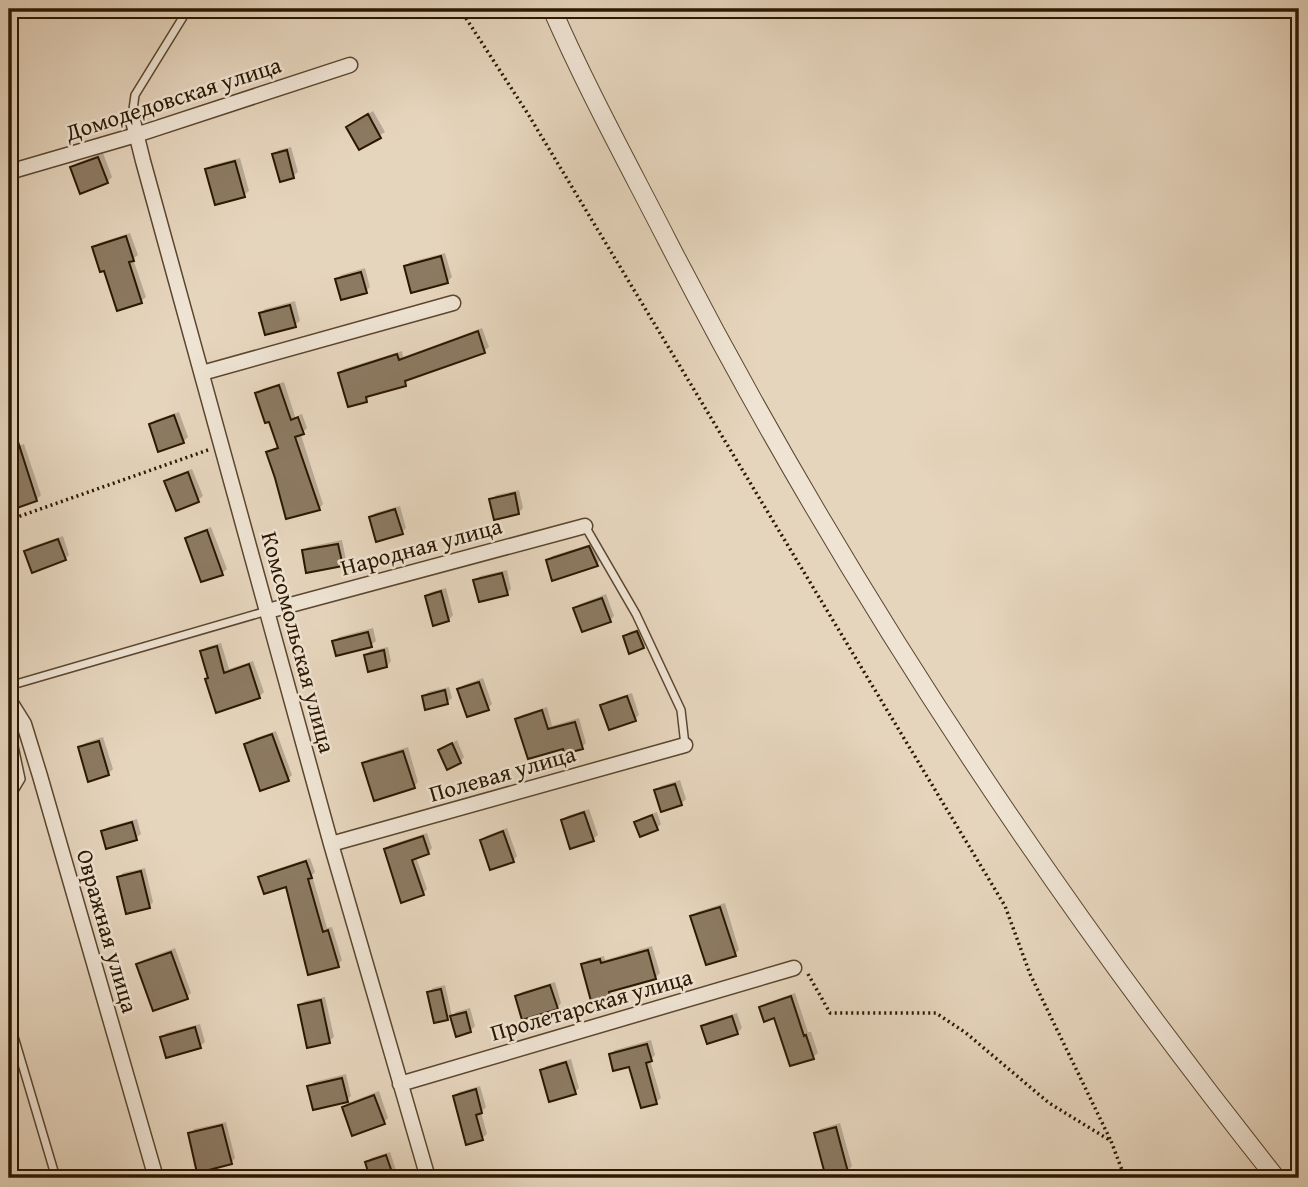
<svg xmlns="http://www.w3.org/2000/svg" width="1308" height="1187" viewBox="0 0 1308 1187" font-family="'Gentium Book Plus',serif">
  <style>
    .shadow { fill: #0003 }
    .building { fill: #8c7a62; stroke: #2b1700; stroke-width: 2 }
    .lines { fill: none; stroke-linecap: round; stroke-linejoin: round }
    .service-casing { stroke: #5a462f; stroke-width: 10 }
    .minor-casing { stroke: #5a462f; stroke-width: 17 }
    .tertiary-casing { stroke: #5a462f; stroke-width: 20 }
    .path { stroke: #2b1700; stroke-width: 3.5; stroke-dasharray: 2 3.5; stroke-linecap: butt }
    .service { stroke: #efe4d4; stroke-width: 7 }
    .minor { stroke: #efe4d4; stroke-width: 14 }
    .tertiary { stroke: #efe4d4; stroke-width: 18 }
    .labels { text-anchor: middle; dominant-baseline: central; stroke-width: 5; stroke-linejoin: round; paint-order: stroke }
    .street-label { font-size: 23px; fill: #2b1700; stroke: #efe4d4 }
  </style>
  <rect width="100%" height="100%" fill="#e6d5bd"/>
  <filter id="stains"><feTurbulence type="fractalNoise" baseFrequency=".00286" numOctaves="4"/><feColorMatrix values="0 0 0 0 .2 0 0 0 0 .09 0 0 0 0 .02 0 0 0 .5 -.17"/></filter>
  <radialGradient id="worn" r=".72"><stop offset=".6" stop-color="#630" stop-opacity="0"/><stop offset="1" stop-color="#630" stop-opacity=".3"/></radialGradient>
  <!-- shadow -->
  <path class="shadow" d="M373 111 385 132 360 148 348 127Z
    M291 147 298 172 293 176 274 154 279 150Z
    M103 153 112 177 107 182 72 167 77 163Z
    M240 158 249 191 244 195 207 170 212 165Z
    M130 233 138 255 133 259 146 297 141 301 118 309 105 268 94 248 99 243Z
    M445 253 452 277 447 282 406 266 410 262Z
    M365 268 370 287 366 291 337 280 341 275Z
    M295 301 300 321 295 325 261 313 265 309Z
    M482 328 489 347 484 351 409 378 405 385 371 395 366 400 340 373 344 369 402 351 403 357Z
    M284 382 323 504 319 509 268 452 279 446 257 394 262 389Z
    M179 412 188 437 183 442 151 424 155 420Z
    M302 414 307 428 304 431 299 415Z
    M24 444 41 495 36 500 18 506 9 477V449Z
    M192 469 203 496 198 500 166 482 171 477Z
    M519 490 523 508 518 513 491 500 496 495Z
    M400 506 406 528 402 532 371 517 375 513Z
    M211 527 227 569 222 573 187 538 192 534Z
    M63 536 69 555 65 559 26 552 30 547Z
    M342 540 346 560 342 565 303 551 308 547Z
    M594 543 601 560 597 564 548 561 552 556Z
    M507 570 511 589 507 594 475 581 480 576Z
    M446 588 453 615 449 620 426 596 431 592Z
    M606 594 614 616 610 620 575 608 580 604Z
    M373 628 376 641 371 645 334 642 339 637Z
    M642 628 648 643 643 647 625 637 629 632Z
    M221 643 229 669 253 661 264 692 259 697 209 677 202 651 207 647Z
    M388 647 391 661 387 666 366 655 370 651Z
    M483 678 492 704 488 708 459 689 464 685Z
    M449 687 452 698 447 702 424 697 428 692Z
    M632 693 639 715 635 719 602 706 607 701Z
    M547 707 552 726 579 718 586 743 582 747 564 746 517 719 522 715Z
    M276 731 292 775 288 779 246 744 250 740Z
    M103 737 113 769 108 774 80 747 85 743Z
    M457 740 464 757 460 762 440 750Z
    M408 747 418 782 414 787 364 764 369 759Z
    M680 780 686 799 681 804 656 791 661 786Z
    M589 809 598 835 593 839 563 821 567 816Z
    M657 812 661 824 657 828 636 822 641 818Z
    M137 819 141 834 136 838 103 832 108 827Z
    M507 828 517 856 513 861 482 840 486 836Z
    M427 833 432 848 428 853 416 857 427 889 423 894 386 849 390 845Z
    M310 858 315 872 312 875 327 928 332 927 342 960 338 965 287 884 260 878 265 873Z
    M145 868 153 902 149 907 119 877 123 873Z
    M725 903 739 950 735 954 692 917 697 912Z
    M652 946 660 973 655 978 614 989 609 994 583 965 588 960 604 956 605 960Z
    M175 948 191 993 187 997 138 964 143 960Z
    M555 982 561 1003 557 1008 517 996 522 992Z
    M445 985 452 1016 456 1012 470 1008 475 1026 470 1031 457 1035 451 1015 447 1019 429 992 433 988Z
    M795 993 808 1032H811L818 1053 813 1057 775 1016 761 1007 766 1003Z
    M325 997 334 1037 329 1041 300 1005 305 1001Z
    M737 1013 742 1028 737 1033 703 1027 708 1022Z
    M200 1024 205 1042 200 1046 162 1038 166 1033Z
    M651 1040 655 1055 650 1060 661 1098 656 1102 630 1065 611 1054 615 1050Z
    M571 1059 579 1088 575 1092 542 1071 546 1066Z
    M346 1074 351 1096 347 1100 309 1087 314 1082Z
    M480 1086 486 1107 481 1112 487 1134 482 1138 455 1096 459 1092Z
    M379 1091 388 1118 384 1122 344 1107 348 1103Z
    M226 1122 235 1158 231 1163 190 1134 194 1129Z
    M840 1123 852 1166 848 1171 816 1133 820 1129Z
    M390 1152 396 1170V1178H370L367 1163 371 1158Z
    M783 1171 784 1178H761L765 1175Z"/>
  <!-- building -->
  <path class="building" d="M368 114 381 138 359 150 346 127Z
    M287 150 294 178 280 182 272 154Z
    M98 157 108 183 80 194 70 167Z
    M235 161 245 197 215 205 205 169Z
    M126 236 134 261 129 262 142 303 117 311 104 271 100 272 92 247Z
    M441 256 448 283 411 293 404 266Z
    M361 272 367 293 341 300 335 279Z
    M290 305 296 327 265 335 259 313Z
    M478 331 485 353 405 381 406 386 366 397 367 402 348 407 338 373 397 354 399 360Z
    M279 385 291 420 298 417 304 434 295 437 320 510 286 519 275 478 266 452 278 448 269 422 265 423 255 393Z
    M174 415 184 443 158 452 149 424Z
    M9 423H12L37 501 17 508 9 483Z
    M188 472 199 502 176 511 164 481Z
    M515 493 519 514 494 520 489 499Z
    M395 509 403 534 376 542 369 517Z
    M207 530 223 575 201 582 185 538Z
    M58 539 66 560 32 573 24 551Z
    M338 544 343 566 306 573 302 550Z
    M589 546 598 566 552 581 546 560Z
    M502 573 508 595 479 602 473 580Z
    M441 591 449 621 433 626 425 596Z
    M602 598 611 622 582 632 573 608Z
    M637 631 644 648 629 654 623 636Z
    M368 632 372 647 336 656 332 641Z
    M217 646 224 673 249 664 260 698 216 713 205 679 208 678 200 651Z
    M384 650 387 667 368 672 364 655Z
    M479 682 489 710 467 717 457 689Z
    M445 690 448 704 425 710 422 696Z
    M627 696 636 721 609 730 600 705Z
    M542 710 548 729 575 722 583 749 564 754 563 749 528 759 515 719Z
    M272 734 289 781 260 791 244 744Z
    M99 741 109 775 88 782 78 747Z
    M452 743 461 763 447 770 438 750Z
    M403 751 415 788 374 801 362 763Z
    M675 784 682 805 661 812 654 790Z
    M584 812 594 841 570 849 561 820Z
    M652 815 658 830 640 837 634 822Z
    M132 822 137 840 106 849 101 831Z
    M503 831 514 862 490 870 480 840Z
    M423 836 429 854 412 860 424 895 401 903 384 849Z
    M306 861 312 878 308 879 323 932 328 930 339 967 308 975 286 887 264 894 258 877Z
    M141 871 150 908 126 914 117 877Z
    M720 907 736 956 706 965 690 916Z
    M648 950 656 979 609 992 610 996 591 1001 581 964 600 959 601 963Z
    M171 952 188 999 153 1011 136 964Z
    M550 985 558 1009 522 1020 515 996Z
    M441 989 448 1020 434 1023 427 992Z
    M791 996 804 1036 806 1035 814 1059 790 1066 774 1018 764 1022 759 1007Z
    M321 1000 330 1043 307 1048 298 1005Z
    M466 1012 471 1032 456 1037 450 1016Z
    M732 1016 738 1034 707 1044 701 1026Z
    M195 1027 201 1048 166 1058 160 1037Z
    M647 1044 652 1061 646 1063 657 1104 641 1108 629 1067 613 1071 609 1054Z
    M566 1062 576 1094 549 1102 540 1070Z
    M342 1078 348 1102 313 1110 307 1086Z
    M476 1089 482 1113 476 1115 483 1140 466 1145 453 1096Z
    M374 1095 385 1124 352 1136 342 1107Z
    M222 1125 232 1164 197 1173 188 1133Z
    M836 1127 848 1172 826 1178 814 1133Z
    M386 1155 394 1178H370L365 1162Z"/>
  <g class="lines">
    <!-- service casing -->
    <g class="service-casing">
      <path id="service" d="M132 117 135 95 188 9
        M585 526 636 614 681 710 685 745
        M9 686 267 611
        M9 723 21 779 9 799
        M9 1020 56 1178"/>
    </g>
    <!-- minor casing -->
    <g class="minor-casing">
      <path id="minor" d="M132 117 143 161 331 844 428 1178
        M9 172 136 135 350 65
        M202 373 453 303
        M268 611 585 526
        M9 700 24 724 40 776 156 1178
        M331 844 685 745
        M400 1084 794 968"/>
    </g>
    <!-- tertiary casing -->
    <g class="tertiary-casing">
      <path id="tertiary" d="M552 9C586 87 627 162 666 238 837 571 1043 885 1276 1178"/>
    </g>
    <!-- path -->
    <path class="path" d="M460 9 528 114 1005 906 1030 974 1111 1141
      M9 520 208 450
      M808 974 830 1013H936L966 1033 1049 1103 1111 1141 1125 1178"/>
    <!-- service -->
    <use href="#service" class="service"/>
    <!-- minor -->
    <use href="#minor" class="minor"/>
    <!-- tertiary -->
    <use href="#tertiary" class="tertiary"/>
  </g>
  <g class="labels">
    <!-- street labels -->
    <g class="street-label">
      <text transform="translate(173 98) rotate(-18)">Домодедовская улица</text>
      <text transform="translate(421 546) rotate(-15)">Народная улица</text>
      <text transform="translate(299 642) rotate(75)">Комсомольская улица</text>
      <text transform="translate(502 773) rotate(-16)">Полевая улица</text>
      <text transform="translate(108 931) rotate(74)">Овражная улица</text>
      <text transform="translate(591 1004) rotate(-16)">Пролетарская улица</text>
    </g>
  </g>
  <!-- margin -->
  <rect width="1308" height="1187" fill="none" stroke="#e6d5bd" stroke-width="35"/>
  <rect x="10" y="10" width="1287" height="1166" fill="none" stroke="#2b1700" stroke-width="3.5"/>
  <rect x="18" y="18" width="1273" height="1152" fill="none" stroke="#2b1700" stroke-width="2"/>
  <rect width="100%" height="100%" filter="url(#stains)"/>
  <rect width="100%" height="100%" fill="url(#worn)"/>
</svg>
